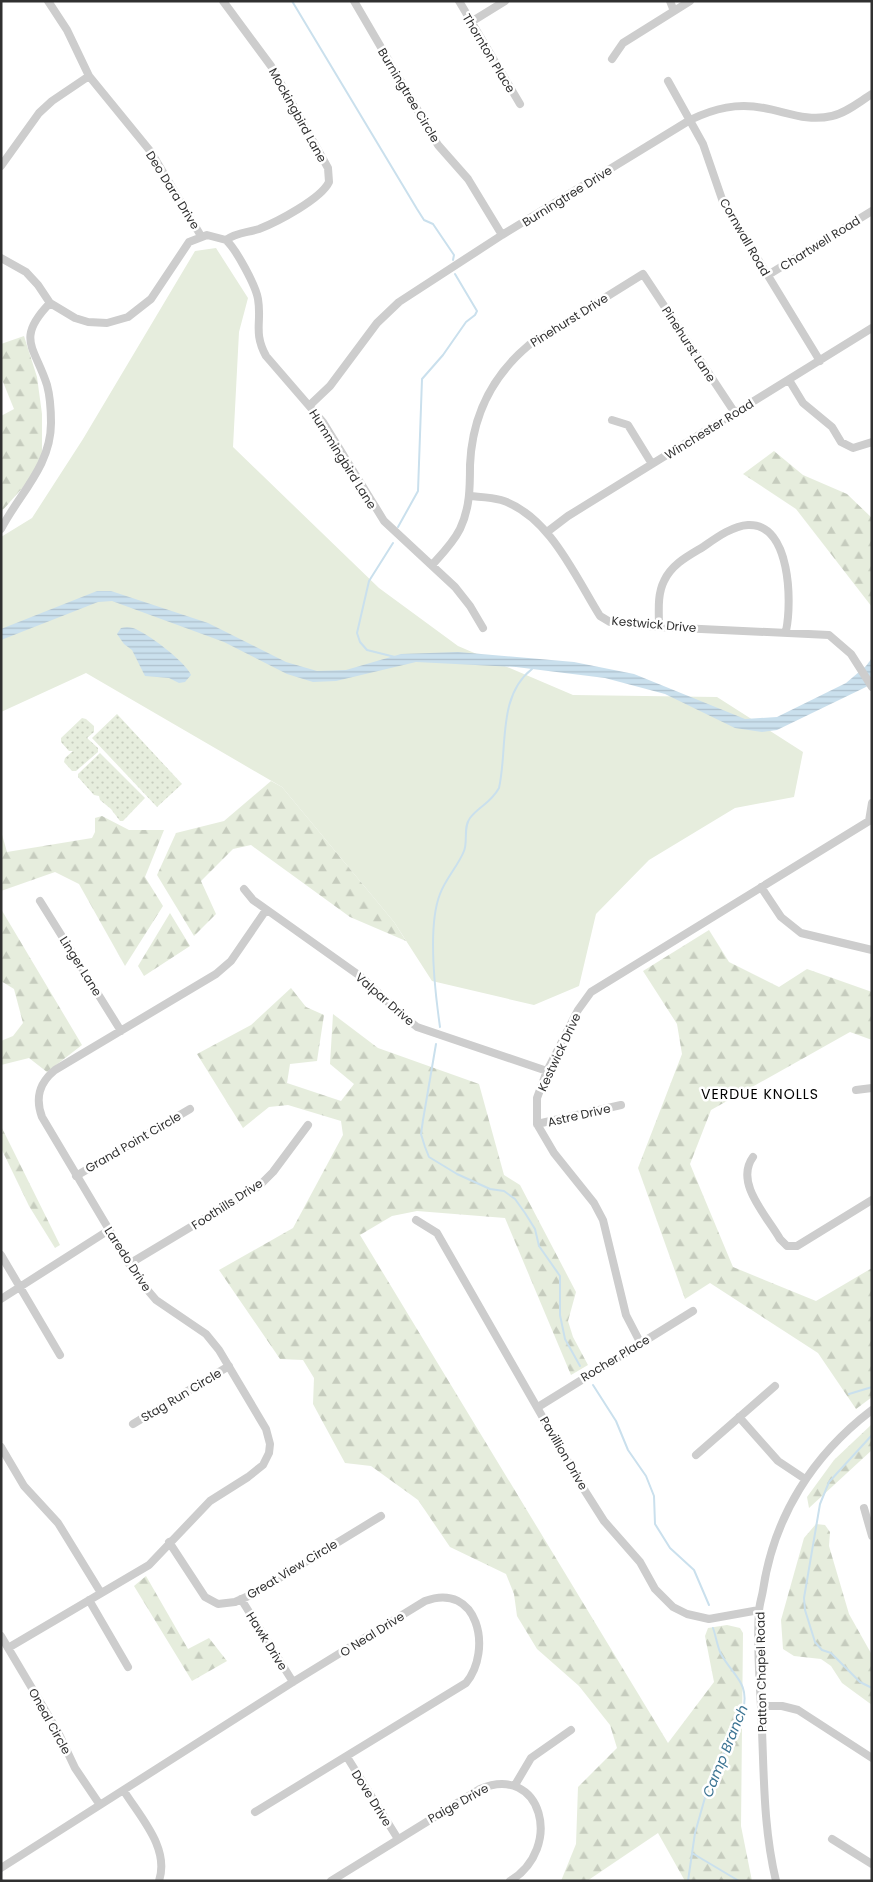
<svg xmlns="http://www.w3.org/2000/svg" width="873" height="1882" viewBox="0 0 873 1882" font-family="Poppins,sans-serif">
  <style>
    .green { fill: #e6eddd }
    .forest { fill: url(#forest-firs) }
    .park { fill: url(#park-dots) }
    .water { fill: url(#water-rules) }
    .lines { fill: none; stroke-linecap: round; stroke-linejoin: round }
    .stream { stroke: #cae0ed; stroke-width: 2 }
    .minor { stroke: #cdcdcd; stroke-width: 8 }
    .labels { text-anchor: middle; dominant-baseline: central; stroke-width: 5; stroke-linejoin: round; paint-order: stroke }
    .street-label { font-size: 12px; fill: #303030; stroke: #fff }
    .neighbourhood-label { font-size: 14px; letter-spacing: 1px; fill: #000; stroke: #fff }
    .water-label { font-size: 14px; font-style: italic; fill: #3c7493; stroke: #fff }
  </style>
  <defs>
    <pattern id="forest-firs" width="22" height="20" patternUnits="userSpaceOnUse" patternTransform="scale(1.25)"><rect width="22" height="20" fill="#e6eddd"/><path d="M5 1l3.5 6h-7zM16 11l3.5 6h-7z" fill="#c6ccbe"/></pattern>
    <pattern id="park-dots" width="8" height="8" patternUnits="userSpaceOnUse" patternTransform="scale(1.25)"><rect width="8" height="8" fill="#e6eddd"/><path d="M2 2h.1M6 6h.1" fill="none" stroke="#c6ccbe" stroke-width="1.8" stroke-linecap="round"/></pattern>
    <pattern id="water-rules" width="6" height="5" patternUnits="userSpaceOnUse" patternTransform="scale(1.25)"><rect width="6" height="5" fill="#cae0ed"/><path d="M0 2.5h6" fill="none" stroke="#aec0cc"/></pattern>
  </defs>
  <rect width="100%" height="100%" fill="#fff"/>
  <!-- green -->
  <path class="green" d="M216 248 248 298 239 332 233 447 379 588 458 646 573 695 717 697 803 752 794 797 735 808 649 860 596 914 579 986 534 1005 432 981 394 922 282 787 86 673 1 712V537L32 518 83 439 195 251Z"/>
  <!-- forest -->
  <path class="forest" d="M24 336 37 377 42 414V466L1 512V416L14 409 1 377V344Z
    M774 451 803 475 847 494 872 518V607L796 509 743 474Z
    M271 781 282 787 394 922 406 941 350 917 251 845 233 849 201 881 216 914 194 936 157 875 176 833 224 821Z
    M102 816 129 830H164L145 877 163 906 125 966 79 884 55 872 1 891V831L7 852 92 838 95 832V818Z
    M1 909 82 1045 47 1072 29 1058 1 1065V1041L13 1036 23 1023 14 989 1 981Z
    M170 913 190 946 144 976 138 966Z
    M709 930 729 962 779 987 807 969 872 992V1040L850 1032 711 1110 690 1164 733 1267 816 1301 872 1268V1397L856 1409 818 1353 710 1283 685 1299 638 1168 682 1054 677 1024 643 971Z
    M291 988 306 1007 324 1015 317 1061 290 1064 287 1083 341 1101 354 1084 330 1064 333 1014 378 1048 479 1084 504 1175 520 1185 576 1292 568 1321 573 1337 588 1365 571 1375 505 1218 417 1211 392 1216 360 1235 668 1743 714 1682 705 1636 708 1628 727 1625 740 1628 743 1633 741 1826 752 1881H685L658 1833 587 1881H561L576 1844 578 1787 617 1748 610 1725 579 1686 537 1649 517 1616 514 1594 506 1574 450 1547 418 1500 371 1466 345 1463 313 1404 314 1378 303 1360 280 1359 219 1270 293 1228 343 1135 341 1121 288 1105 269 1107 243 1128 197 1054 251 1025Z
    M1 1126 60 1245 55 1248 29 1206 1 1148Z
    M872 1424V1450L809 1508 807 1497 834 1460Z
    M816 1524 825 1525 830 1532 829 1546 849 1614 872 1655V1705L842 1683 831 1666 821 1659 794 1656 783 1649 781 1620 804 1538Z
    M146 1576 188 1649 209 1638 227 1661 192 1681 134 1586Z"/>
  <!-- park -->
  <path class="park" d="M117 714 182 784 157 807 92 738Z
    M82 718 86 719 94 726V732L87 738 98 748V752L76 771H72L64 762 65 758 73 751H69L61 742V738Z
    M100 753 145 798 123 821H120L111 809 100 800 99 796 94 795 78 777V774Z"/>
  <!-- water -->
  <path class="water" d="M97 591H111L208 623 286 662 317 671 346 670 401 654 458 652 574 662 634 674 745 719 777 717 846 683 866 666 872 658V681L868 686 777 730 762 732 735 728 665 694 605 678 516 667 416 662 336 681 313 682 287 674 224 642 112 601 98 602 1 640V629Z
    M121 628C125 627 129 627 133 628 146 632 186 662 191 675L185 682 179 683 169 678 145 676 132 650 124 644 117 634Z"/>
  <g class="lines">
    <!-- stream -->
    <path class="stream" d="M292 1 417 209 424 220 433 224 454 255 453 260
      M398 527 418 491 422 379 443 355 466 322 475 315 477 311 455 274
      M393 543 369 581 357 633 360 642 367 650 395 657
      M440 1027C435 992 427 927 440 894 446 878 458 866 464 851 468 841 463 827 470 818 480 805 490 804 499 788 508 748 497 696 532 669
      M436 1044 423 1120 421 1134 425 1147 429 1157 457 1174 490 1189 504 1191 515 1199 525 1213 535 1229 539 1246 560 1276V1315L565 1339 580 1366
      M593 1385 616 1421 628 1450 646 1476 654 1496 655 1524 670 1548 694 1570 709 1605
      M849 1394 872 1387
      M872 1435 829 1482 820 1504 804 1598 805 1610 815 1642 822 1650 831 1653 860 1682 872 1688
      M692 1853 739 1881
      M1 1880 4 1881
      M688 1881 695 1833 706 1794 743 1710C750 1683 733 1676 721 1654 717 1646 716 1636 713 1628"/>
    <!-- minor -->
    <path class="minor" d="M48 1 67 30 89 76 151 152 201 236
      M223 1 271 66 328 168 329 182C321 199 277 222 259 229 247 233 237 232 226 240
      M354 1 438 145 468 179 502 235
      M459 1 520 104
      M670 1 674 11
      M471 22 505 1
      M612 59 623 43 690 1
      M668 81 703 144 723 202 820 361
      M1 166 39 113 52 101 89 76
      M1 258 26 272 38 285 50 303 75 318 88 322 107 323 128 317 151 299 189 242 207 235 226 240C236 249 256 286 258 299 262 322 253 332 266 356L323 422 384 521 455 587 470 606 483 628
      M768 275 872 211
      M789 380 803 403 832 427 841 442 853 448 872 442
      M310 405 330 386 377 323 399 302 502 235 690 120C715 108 737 103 764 108 787 112 807 122 832 116 846 113 859 102 872 94
      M612 420 628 425 652 464
      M470 496C480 497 491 497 501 500 549 515 575 576 600 616L610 622 659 627 829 635 851 654 872 687
      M1 529C19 494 51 466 51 423 51 412 50 396 47 385 35 347 15 339 50 303
      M547 532 568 516 872 328
      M432 565C442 554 453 543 460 529 470 508 470 487 470 465 472 416 492 376 529 345L643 274 735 413
      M659 627C659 612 657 595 664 581 672 564 688 556 703 547 716 538 732 526 748 525 791 523 792 603 786 631
      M761 887 781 917 801 933 872 950
      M244 889 253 900 360 976 402 1015 417 1027 547 1071
      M40 901 121 1031
      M856 1090 872 1088
      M537 1124 621 1105
      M753 1157C734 1183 767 1216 780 1239L787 1246H797L872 1200
      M76 1176 190 1109
      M416 1220 437 1233 585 1491 604 1521 640 1562 655 1589 673 1607 687 1614 709 1619 759 1610
      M1 1255 60 1355
      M129 1264 259 1186 273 1172 308 1125
      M1 1299 109 1230
      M640 1342 626 1315 603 1220 594 1203 554 1153 537 1124V1098L547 1071 578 1010 591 992 869 821 872 803
      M538 1407 693 1311
      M739 1417 778 1461 805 1479
      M133 1424 229 1366
      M1 1447 24 1486 58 1523 101 1593
      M696 1455 775 1386
      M864 1508 872 1536
      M169 1542 205 1597 218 1604 235 1602 253 1594 381 1516
      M241 1599 293 1682
      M89 1600 128 1667
      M1 1636 58 1732 75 1768 100 1805
      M8 1648 149 1565 210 1501 248 1477 263 1465 269 1453 270 1444 266 1429 219 1350 206 1334 156 1300 139 1280 42 1117C35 1098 39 1083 55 1070L216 974 231 961 266 910
      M761 1706H782L798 1710 872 1758
      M347 1757 398 1839
      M515 1785 531 1758 571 1730
      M124 1791C140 1817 170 1848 159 1881
      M832 1839 872 1864
      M1 1868 293 1682 425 1601C478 1581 493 1650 466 1683L255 1812
      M331 1881 480 1789C542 1763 564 1848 510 1881
      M776 1881C764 1831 764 1781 762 1730 761 1691 756 1651 759 1612 759 1605 762 1597 763 1590 774 1516 813 1455 872 1410"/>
  </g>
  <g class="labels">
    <!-- street labels -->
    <g class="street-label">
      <text transform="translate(489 53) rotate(59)">Thornton Place</text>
      <text transform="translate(409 95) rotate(59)">Burningtree Circle</text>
      <text transform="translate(298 115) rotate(61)">Mockingbird Lane</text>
      <text transform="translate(173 190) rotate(58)">Deo Dara Drive</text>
      <text transform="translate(567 196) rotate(-32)">Burningtree Drive</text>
      <text transform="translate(745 237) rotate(60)">Cornwall Road</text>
      <text transform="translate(820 243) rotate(-32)">Chartwell Road</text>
      <text transform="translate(569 320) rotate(-32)">Pinehurst Drive</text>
      <text transform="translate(689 344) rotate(57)">Pinehurst Lane</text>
      <text transform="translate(709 429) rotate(-32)">Winchester Road</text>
      <text transform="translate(343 459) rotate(58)">Hummingbird Lane</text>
      <text transform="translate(654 624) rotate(5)">Kestwick Drive</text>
      <text transform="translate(81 966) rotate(58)">Linger Lane</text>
      <text transform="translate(385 999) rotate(41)">Valpar Drive</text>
      <text transform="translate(559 1052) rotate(-65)">Kestwick Drive</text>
      <text transform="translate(579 1115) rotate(-13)">Astre Drive</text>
      <text transform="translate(133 1142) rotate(-30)">Grand Point Circle</text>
      <text transform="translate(227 1204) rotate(-33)">Foothills Drive</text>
      <text transform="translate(128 1259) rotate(57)">Laredo Drive</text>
      <text transform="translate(615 1358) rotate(-31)">Rocher Place</text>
      <text transform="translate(181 1395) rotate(-31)">Stag Run Circle</text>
      <text transform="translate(564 1453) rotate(60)">Pavillion Drive</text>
      <text transform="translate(292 1569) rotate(-31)">Great View Circle</text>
      <text transform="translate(372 1634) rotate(-32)">O Neal Drive</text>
      <text transform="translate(267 1641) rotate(58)">Hawk Drive</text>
      <text transform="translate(761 1672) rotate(-91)">Patton Chapel Road</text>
      <text transform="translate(50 1721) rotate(61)">Oneal Circle</text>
      <text transform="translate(372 1798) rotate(58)">Dove Drive</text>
      <text transform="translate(458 1803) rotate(-29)">Paige Drive</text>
    </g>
    <!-- neighbourhood labels -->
    <g class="neighbourhood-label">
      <text x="760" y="1094">VERDUE KNOLLS</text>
    </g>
    <!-- water labels -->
    <g class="water-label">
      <text transform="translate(725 1751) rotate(-68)">Camp Branch</text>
    </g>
  </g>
  <!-- border -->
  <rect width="873" height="1882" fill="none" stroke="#303030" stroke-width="5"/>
</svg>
